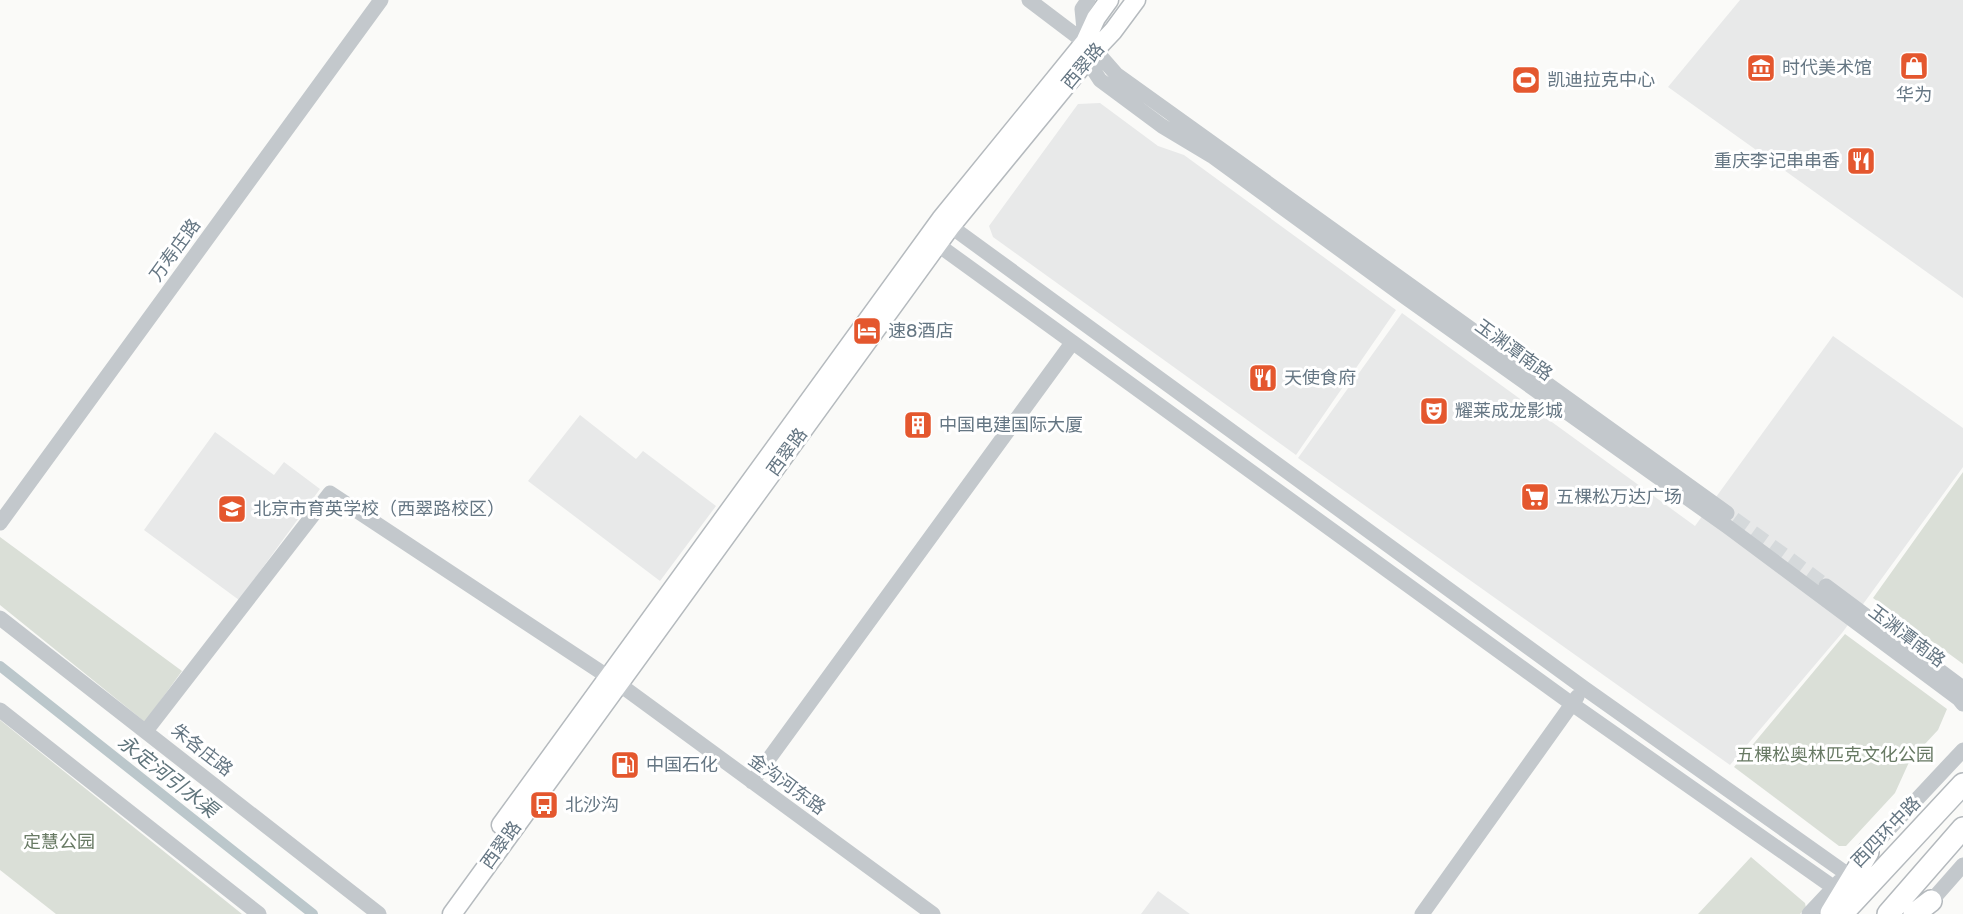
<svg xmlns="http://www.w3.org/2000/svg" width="1963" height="914" viewBox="0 0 1963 914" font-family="Rubik,'Noto Sans SC',sans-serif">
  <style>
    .built { fill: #e8e9e9 }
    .green { fill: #dadfd7 }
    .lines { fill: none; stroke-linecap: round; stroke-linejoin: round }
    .canal { stroke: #bbc7cb; stroke-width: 10 }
    .minor-tunnel { stroke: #d5d9db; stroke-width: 15; stroke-dasharray: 15 8; stroke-linecap: butt }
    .major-casing { stroke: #b5babe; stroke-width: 21 }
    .highway-casing { stroke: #b4b9bd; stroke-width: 24 }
    .minor { stroke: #c3c8cc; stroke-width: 15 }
    .major { stroke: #fff; stroke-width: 18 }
    .highway { stroke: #fff; stroke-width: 21 }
    .labels { text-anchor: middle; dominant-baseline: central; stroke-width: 6; stroke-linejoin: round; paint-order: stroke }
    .street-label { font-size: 18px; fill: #657683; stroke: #fff }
    .poi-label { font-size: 18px; fill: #657683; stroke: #fff; text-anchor: start }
    .park-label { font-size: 18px; fill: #687a64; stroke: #fff }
    .water-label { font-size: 20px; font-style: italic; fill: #60757c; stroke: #fff }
  </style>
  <rect width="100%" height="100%" fill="#fafaf8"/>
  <!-- built -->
  <path class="built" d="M1740 0H1963V298L1668 87Z
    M1100 103 1158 146 1184 155 1396 310 1296 455 993 237 989 226 1078 104Z
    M1402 313 1695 526 1833 336 1963 428V467L1842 633 1730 765 1298 458Z
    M580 415 636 459 643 451 716 506 660 581 528 481Z
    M215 432 274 475 284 462 320 489 239 600 144 530Z
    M1158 891 1190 914H1141Z"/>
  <!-- green -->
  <path class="green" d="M1963 472V664L1873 598Z
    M0 537 182 671 145 722 0 605Z
    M1845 634 1947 709 1938 730 1910 760 1895 793 1846 846H1839L1734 767Z
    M0 720 242 914H56L0 870Z
    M1751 857 1805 903 1806 908 1800 914H1698Z"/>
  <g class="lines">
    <!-- canal -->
    <path class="canal" d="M0 666 313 914"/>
    <!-- minor-tunnel -->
    <path class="minor-tunnel" d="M1734 519 1826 586"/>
    <!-- major casing -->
    <g class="major-casing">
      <path id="major" d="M501 825 941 219 1085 42 1096 18 1109 0
        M452 914 951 226 1095 50 1113 31 1136 0"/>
    </g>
    <!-- highway casing -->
    <g class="highway-casing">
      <path id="highway" d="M1831 913 1868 852
        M1842 914 1963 784
        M1888 914 1963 828
        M1914 914 1931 901"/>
    </g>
    <!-- minor -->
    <path class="minor" d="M1029 0 1095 50 1116 74 1727 513
      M1088 0 1082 9 1087 60 1100 80 1162 126 1212 156 1405 297 1728 527 1959 699 1963 704
      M942 220 1584 688 1847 874
      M930 239 1572 704 1833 887
      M0 523 381 0
      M1826 586 1963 688
      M0 618 379 914
      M0 710 259 914
      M146 731 330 493 619 684 933 914
      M752 782 1072 343
      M1861 859 1963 750
      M1926 907 1963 865
      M1422 914 1577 697
      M1809 914 1840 881"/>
    <!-- major -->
    <use href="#major" class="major"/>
    <!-- highway -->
    <use href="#highway" class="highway"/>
  </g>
  <!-- icons -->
  <defs>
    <g id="shop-square" transform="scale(1.5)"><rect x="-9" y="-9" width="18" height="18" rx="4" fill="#e4572e" stroke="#fff"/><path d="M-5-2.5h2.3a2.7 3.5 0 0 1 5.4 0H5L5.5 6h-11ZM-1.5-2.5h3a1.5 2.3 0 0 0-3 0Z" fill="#fff"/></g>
    <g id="museum-square" transform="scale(1.5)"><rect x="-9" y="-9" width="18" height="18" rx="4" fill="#e4572e" stroke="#fff"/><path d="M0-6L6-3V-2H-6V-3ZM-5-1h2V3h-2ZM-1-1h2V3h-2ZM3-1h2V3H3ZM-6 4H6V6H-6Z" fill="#fff"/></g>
    <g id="stadium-square" transform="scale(1.5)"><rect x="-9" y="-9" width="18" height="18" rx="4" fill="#e4572e" stroke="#fff"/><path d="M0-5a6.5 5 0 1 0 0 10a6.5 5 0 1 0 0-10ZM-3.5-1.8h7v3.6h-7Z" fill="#fff"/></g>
    <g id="restaurant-square" transform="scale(1.5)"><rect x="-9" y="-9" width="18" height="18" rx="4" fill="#e4572e" stroke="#fff"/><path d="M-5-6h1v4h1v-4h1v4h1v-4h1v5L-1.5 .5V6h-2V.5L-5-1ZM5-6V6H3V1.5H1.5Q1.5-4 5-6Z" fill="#fff"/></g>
    <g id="hotel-square" transform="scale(1.5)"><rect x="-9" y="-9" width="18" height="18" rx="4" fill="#e4572e" stroke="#fff"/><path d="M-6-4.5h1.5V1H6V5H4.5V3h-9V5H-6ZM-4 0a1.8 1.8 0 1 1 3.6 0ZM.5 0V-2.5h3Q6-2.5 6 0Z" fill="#fff"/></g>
    <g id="theatre-square" transform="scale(1.5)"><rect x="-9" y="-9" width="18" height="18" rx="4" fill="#e4572e" stroke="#fff"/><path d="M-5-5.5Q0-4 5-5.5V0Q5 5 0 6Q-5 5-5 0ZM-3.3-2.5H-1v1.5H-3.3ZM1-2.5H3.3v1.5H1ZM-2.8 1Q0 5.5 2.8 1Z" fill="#fff"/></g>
    <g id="building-square" transform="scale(1.5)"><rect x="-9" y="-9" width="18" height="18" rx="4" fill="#e4572e" stroke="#fff"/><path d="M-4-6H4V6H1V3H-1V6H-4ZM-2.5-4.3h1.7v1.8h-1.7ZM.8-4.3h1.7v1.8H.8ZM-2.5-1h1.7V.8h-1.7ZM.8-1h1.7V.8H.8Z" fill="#fff"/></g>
    <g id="supermarket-square" transform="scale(1.5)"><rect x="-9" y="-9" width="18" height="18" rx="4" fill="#e4572e" stroke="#fff"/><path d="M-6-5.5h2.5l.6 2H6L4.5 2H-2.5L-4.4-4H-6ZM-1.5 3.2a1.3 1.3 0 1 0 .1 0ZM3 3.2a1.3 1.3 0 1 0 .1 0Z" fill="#fff"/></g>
    <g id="school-square" transform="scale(1.5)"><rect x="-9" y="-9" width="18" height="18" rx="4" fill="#e4572e" stroke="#fff"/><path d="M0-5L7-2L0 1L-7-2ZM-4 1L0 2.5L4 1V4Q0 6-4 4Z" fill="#fff"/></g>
    <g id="fuel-square" transform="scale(1.5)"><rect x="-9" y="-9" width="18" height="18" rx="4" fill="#e4572e" stroke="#fff"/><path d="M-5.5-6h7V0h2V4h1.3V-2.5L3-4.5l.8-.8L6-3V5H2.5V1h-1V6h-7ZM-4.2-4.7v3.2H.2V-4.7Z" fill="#fff"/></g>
    <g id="bus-square" transform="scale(1.5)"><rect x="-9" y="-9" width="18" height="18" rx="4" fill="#e4572e" stroke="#fff"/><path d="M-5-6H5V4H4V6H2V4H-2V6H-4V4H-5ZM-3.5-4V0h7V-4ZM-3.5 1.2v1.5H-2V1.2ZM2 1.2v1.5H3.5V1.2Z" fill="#fff"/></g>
  </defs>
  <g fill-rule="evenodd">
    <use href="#shop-square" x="1914" y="66"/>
    <use href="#museum-square" x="1761" y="68"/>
    <use href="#stadium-square" x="1526" y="80"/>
    <use href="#restaurant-square" x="1861" y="161"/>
    <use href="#hotel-square" x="867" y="331"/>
    <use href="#restaurant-square" x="1263" y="378"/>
    <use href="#theatre-square" x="1434" y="411"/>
    <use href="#building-square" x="918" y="425"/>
    <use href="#supermarket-square" x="1535" y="497"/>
    <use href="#school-square" x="232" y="509"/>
    <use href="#fuel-square" x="625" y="765"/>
    <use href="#bus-square" x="544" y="805"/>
  </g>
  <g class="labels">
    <!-- street labels -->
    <g class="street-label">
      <text transform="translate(1083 66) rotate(-50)">西翠路</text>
      <text transform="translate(175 250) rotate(-54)">万寿庄路</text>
      <text transform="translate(1514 350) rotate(36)">玉渊潭南路</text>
      <text transform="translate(787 452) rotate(-54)">西翠路</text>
      <text transform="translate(1907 636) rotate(37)">玉渊潭南路</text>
      <text transform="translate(202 750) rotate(38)">朱各庄路</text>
      <text transform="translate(787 784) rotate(36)">金沟河东路</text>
      <text transform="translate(1886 832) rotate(-46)">西四环中路</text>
      <text transform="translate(501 845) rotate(-54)">西翠路</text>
    </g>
    <!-- poi labels -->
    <g class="poi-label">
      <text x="1782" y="68">时代美术馆</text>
      <text x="1547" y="80">凯迪拉克中心</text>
      <text x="1914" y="95" text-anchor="middle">华为</text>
      <text x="1840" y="161" text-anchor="end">重庆李记串串香</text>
      <text x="888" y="331">速8酒店</text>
      <text x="1284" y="378">天使食府</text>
      <text x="1455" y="411">耀莱成龙影城</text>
      <text x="939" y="425">中国电建国际大厦</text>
      <text x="1556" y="497">五棵松万达广场</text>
      <text x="253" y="509">北京市育英学校（西翠路校区）</text>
      <text x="646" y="765">中国石化</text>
      <text x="565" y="805">北沙沟</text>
    </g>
    <!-- park labels -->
    <g class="park-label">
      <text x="1835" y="755">五棵松奥林匹克文化公园</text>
      <text x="59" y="842">定慧公园</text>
    </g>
    <!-- water labels -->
    <g class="water-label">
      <text transform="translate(168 776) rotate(38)">永定河引水渠</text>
    </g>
  </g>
</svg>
